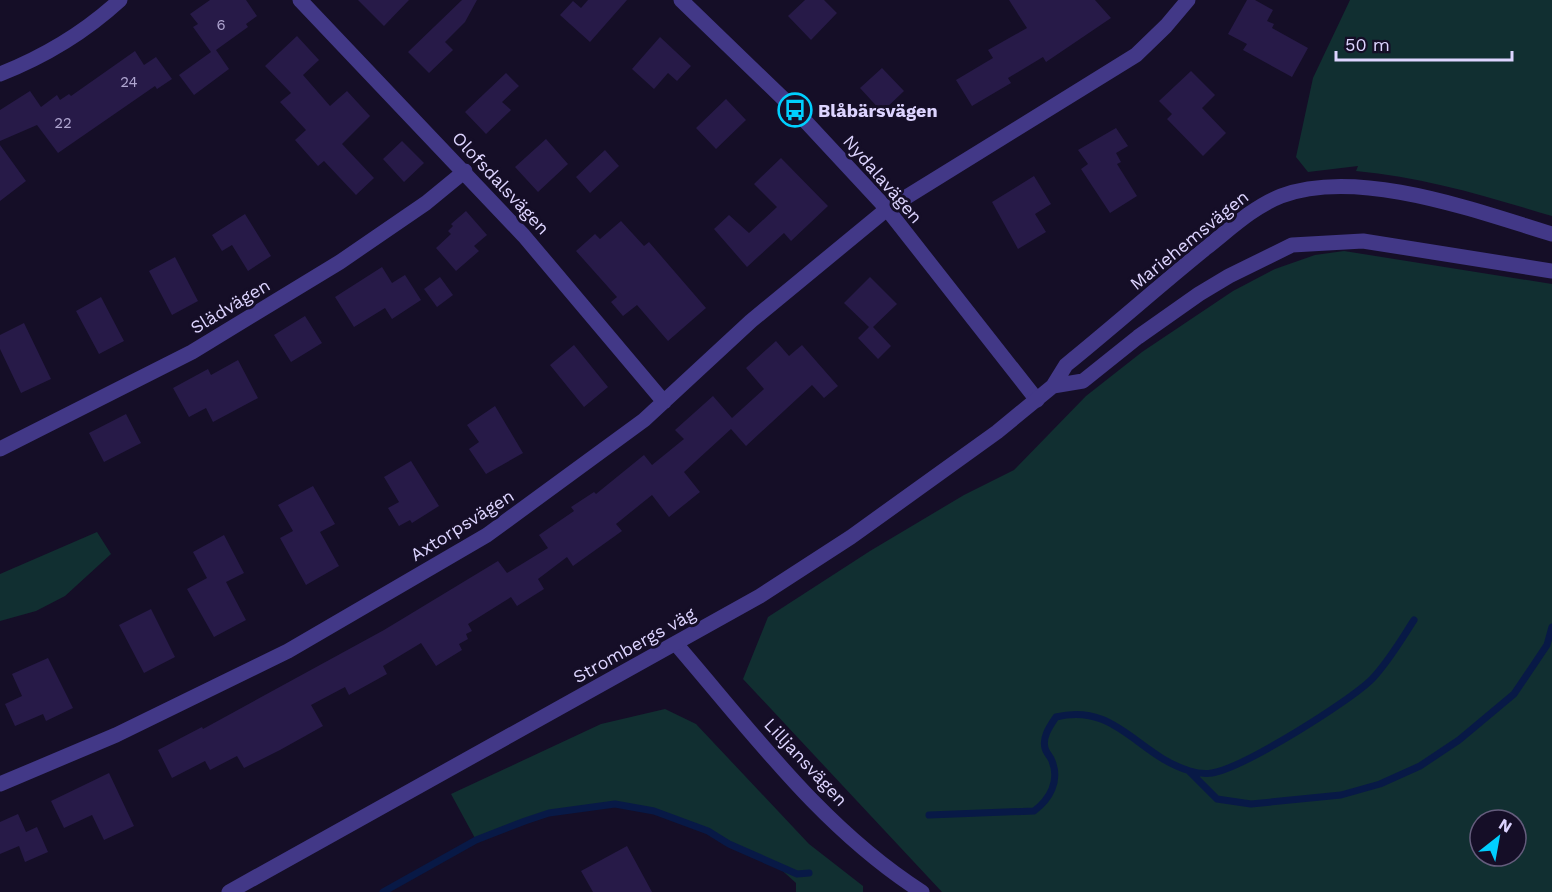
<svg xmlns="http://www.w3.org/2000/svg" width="1552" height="892" viewBox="0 0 1552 892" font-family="'Work Sans',sans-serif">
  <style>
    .green { fill: #112f31; fill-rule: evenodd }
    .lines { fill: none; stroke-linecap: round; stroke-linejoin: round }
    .stream { stroke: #081946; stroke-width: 7 }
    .building { fill: #271a48 }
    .minor { stroke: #423887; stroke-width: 15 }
    .tertiary { stroke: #423887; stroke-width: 15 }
    .labels { text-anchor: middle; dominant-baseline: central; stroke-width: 6; stroke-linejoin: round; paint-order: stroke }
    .number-label { font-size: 15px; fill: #b0a6d1 }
    .poi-label { font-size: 18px; font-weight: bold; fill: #ddd4ff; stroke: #150e27; text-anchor: start }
    .street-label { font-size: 18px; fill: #ddd4ff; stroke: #150e27 }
  </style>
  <rect width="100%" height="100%" fill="#150e27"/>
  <!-- green -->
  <path class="green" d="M1350 0H1552V216C1488 197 1424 177 1356 171L1358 166 1308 172 1296 157 1313 78Z
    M1344 251 1552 284V892H942L743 679 768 617 870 551 964 495 1014 470 1086 396 1142 352 1233 291 1275 269 1315 255ZM1480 820H1516V856H1480Z
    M97 532 111 554 65 596 36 611 0 621V574Z
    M665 709 696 724 809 844 863 886V892H796V883L775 864 729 844 708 831 634 806 615 804 549 813 476 840 451 794 601 724Z"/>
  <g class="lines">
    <!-- stream -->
    <path class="stream" d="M1189 771 1217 799 1251 804 1341 795 1380 784 1420 766 1459 740 1514 694 1547 645 1552 627
      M929 815 1034 811C1050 799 1060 781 1052 761 1051 757 1046 753 1045 748 1042 737 1050 726 1056 717 1116 702 1138 756 1190 771 1196 773 1206 774 1212 773 1243 768 1349 702 1372 679 1389 661 1401 640 1414 620
      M383 892 476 840 525 821 549 813 615 804 654 811 708 831 729 844 797 874 809 873"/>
  </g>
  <!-- building -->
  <path class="building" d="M210 0H246L257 16 246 24 248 27 216 50 229 69 194 95 179 75 211 52 193 27 198 24 190 14Z
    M358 0H409L384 26Z
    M462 0H477L465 22 445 42 453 50 429 73 408 52Z
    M588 0H627L590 42 560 15 573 1 581 8Z
    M805 0H824L837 13 811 40 788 16Z
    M1009 0H1095L1111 18 1046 62 1043 57 1008 78 1011 83 972 106 956 80 993 58 988 50 1027 28Z
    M1247 0H1255L1273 10 1267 21 1274 24 1272 28 1308 48 1292 77 1243 50 1247 44 1228 34Z
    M297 36 319 60 303 75 330 106 347 91 370 116 342 144 374 178 356 195 324 161 318 166 295 140 306 130 280 102 291 93 265 66Z
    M660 37 691 66 677 81 668 73 654 89 632 69Z
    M135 51 144 65 156 57 172 79 157 89 155 86 58 153 37 125 0 141V110L30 91 41 107 57 95 60 100 69 94 71 96Z
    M882 68 904 91 882 112 860 88Z
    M1191 71 1215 95 1202 108 1226 133 1203 156 1167 119 1172 114 1159 101Z
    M506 73 519 86 502 102 511 110 486 134 465 112Z
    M726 99 746 120 716 149 696 128Z
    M1116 128 1128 146 1116 153 1121 162 1117 164 1137 196 1110 213 1081 169 1088 164 1078 150Z
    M546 139 568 164 538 192 515 167Z
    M402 141 424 163 404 182 383 159Z
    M0 145 26 181 0 201Z
    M605 150 619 166 590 193 576 177Z
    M781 158 828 206 791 241 784 233 747 267 714 229 729 215 749 233 777 207 754 184Z
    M1034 176 1051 204 1035 214 1046 232 1018 249 992 202Z
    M466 211 487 235 474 246 479 251 456 271 436 248 451 234 448 231 453 226 451 224Z
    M245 214 271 256 248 271 232 245 222 251 212 235Z
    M621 221 644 246 649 242 706 308 668 341 637 305 623 316 611 302 617 297 576 251 595 234 600 239Z
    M175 257 198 301 172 315 149 271Z
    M382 267 392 283 405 275 421 300 392 319 385 308 354 327 335 297Z
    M440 277 453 295 437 307 424 289Z
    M870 277 897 304 873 327 891 346 878 359 858 338 869 327 844 303Z
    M101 297 124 341 99 354 76 311Z
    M305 316 322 343 291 362 274 335Z
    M24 323 51 379 21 393 0 349V335Z
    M776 341 789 356 802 345 838 386 824 398 812 385 746 446 731 429 684 472 700 492 669 517 652 495 616 524 622 531 573 566 567 557 538 579 544 589 517 606 511 597 468 624 472 631 466 634 468 639 459 644 462 650 436 666 421 643 383 666 387 674 349 695 345 687 311 705 323 726 280 750 244 768 237 756 210 770 205 761 172 778 158 750 202 727 203 729 384 630 498 561 507 573 548 548 539 535 574 511 571 507 594 492 596 494 644 455 652 465 684 439 675 430 713 396 732 418 764 389 746 368Z
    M574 345 608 387 584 407 550 365Z
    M238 360 258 398 213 422 206 408 189 417 173 388 208 369 211 375Z
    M495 406 523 453 486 474 469 449 479 442 467 425Z
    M126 414 141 443 104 462 89 433Z
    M411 461 439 506 412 523 410 520 399 526 388 508 399 502 384 477Z
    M313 486 335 524 320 532 339 566 306 585 280 538 293 531 278 505Z
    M224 535 244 573 226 582 246 620 214 637 187 589 207 578 193 552Z
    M151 609 175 657 144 673 119 625Z
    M48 658 73 708 46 721 43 714 15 726 5 704 22 696 12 674Z
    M109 773 134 826 104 840 92 815 64 828 51 801Z
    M18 814 26 832 37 827 48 852 25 862 19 846 0 854V822Z
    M627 846 652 892H593L581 871Z"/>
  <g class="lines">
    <!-- minor -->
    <path class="minor" d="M300 0 524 236 664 402
      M681 0 795 110 887 209 1037 400
      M0 74C46 56 84 33 120 0
      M0 449 192 352 340 262 426 203 465 171
      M676 644C752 732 823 829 922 892
      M0 784 116 735 288 651 487 535 644 420 751 321 887 209 1136 55 1166 26 1188 0"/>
    <!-- tertiary -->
    <path class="tertiary" d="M1053 386 1083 381 1138 337 1199 294 1229 276 1292 245 1363 241 1552 271
      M229 892 760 596 851 537 997 432 1053 386 1066 365C1113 327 1159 286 1206 248 1229 230 1253 207 1281 196 1358 167 1476 211 1552 234"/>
  </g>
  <!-- icons -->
  <defs>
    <g id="bus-ring" transform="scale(1.725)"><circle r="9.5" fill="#150e27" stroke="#00cfff" stroke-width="1.5"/><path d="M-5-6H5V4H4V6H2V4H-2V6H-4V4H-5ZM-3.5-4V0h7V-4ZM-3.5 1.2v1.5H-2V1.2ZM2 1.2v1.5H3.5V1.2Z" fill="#00cfff"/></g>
  </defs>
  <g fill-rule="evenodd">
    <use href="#bus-ring" x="795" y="110"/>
  </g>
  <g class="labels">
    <!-- number labels -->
    <g class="number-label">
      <text x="221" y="25">6</text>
      <text x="129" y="82">24</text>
      <text x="63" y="123">22</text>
    </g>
    <!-- poi labels -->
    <g class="poi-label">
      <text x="818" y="110">Blåbärsvägen</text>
    </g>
    <!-- street labels -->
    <g class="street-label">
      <text transform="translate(883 179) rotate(49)">Nydalavägen</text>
      <text transform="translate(501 183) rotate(47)">Olofsdalsvägen</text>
      <text transform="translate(1189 240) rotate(-39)">Mariehemsvägen</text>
      <text transform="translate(230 306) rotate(-31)">Slädvägen</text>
      <text transform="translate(462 525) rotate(-32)">Axtorpsvägen</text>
      <text transform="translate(634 645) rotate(-29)">Strombergs väg</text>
      <text transform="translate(806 762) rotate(47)">Lilljansvägen</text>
    </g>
  </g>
  <!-- north arrow -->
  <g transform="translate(1498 838) rotate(31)"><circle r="28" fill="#150e27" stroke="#655d7d" stroke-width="1.5"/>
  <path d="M0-4.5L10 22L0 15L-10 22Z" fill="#00cfff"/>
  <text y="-9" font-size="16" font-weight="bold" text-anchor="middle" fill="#ddd4ff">N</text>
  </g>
  <!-- scale -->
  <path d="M1336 51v9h176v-9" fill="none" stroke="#ddd4ff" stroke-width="3"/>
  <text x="1345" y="51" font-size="18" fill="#ddd4ff" stroke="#150e27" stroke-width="4.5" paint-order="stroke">50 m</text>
</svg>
